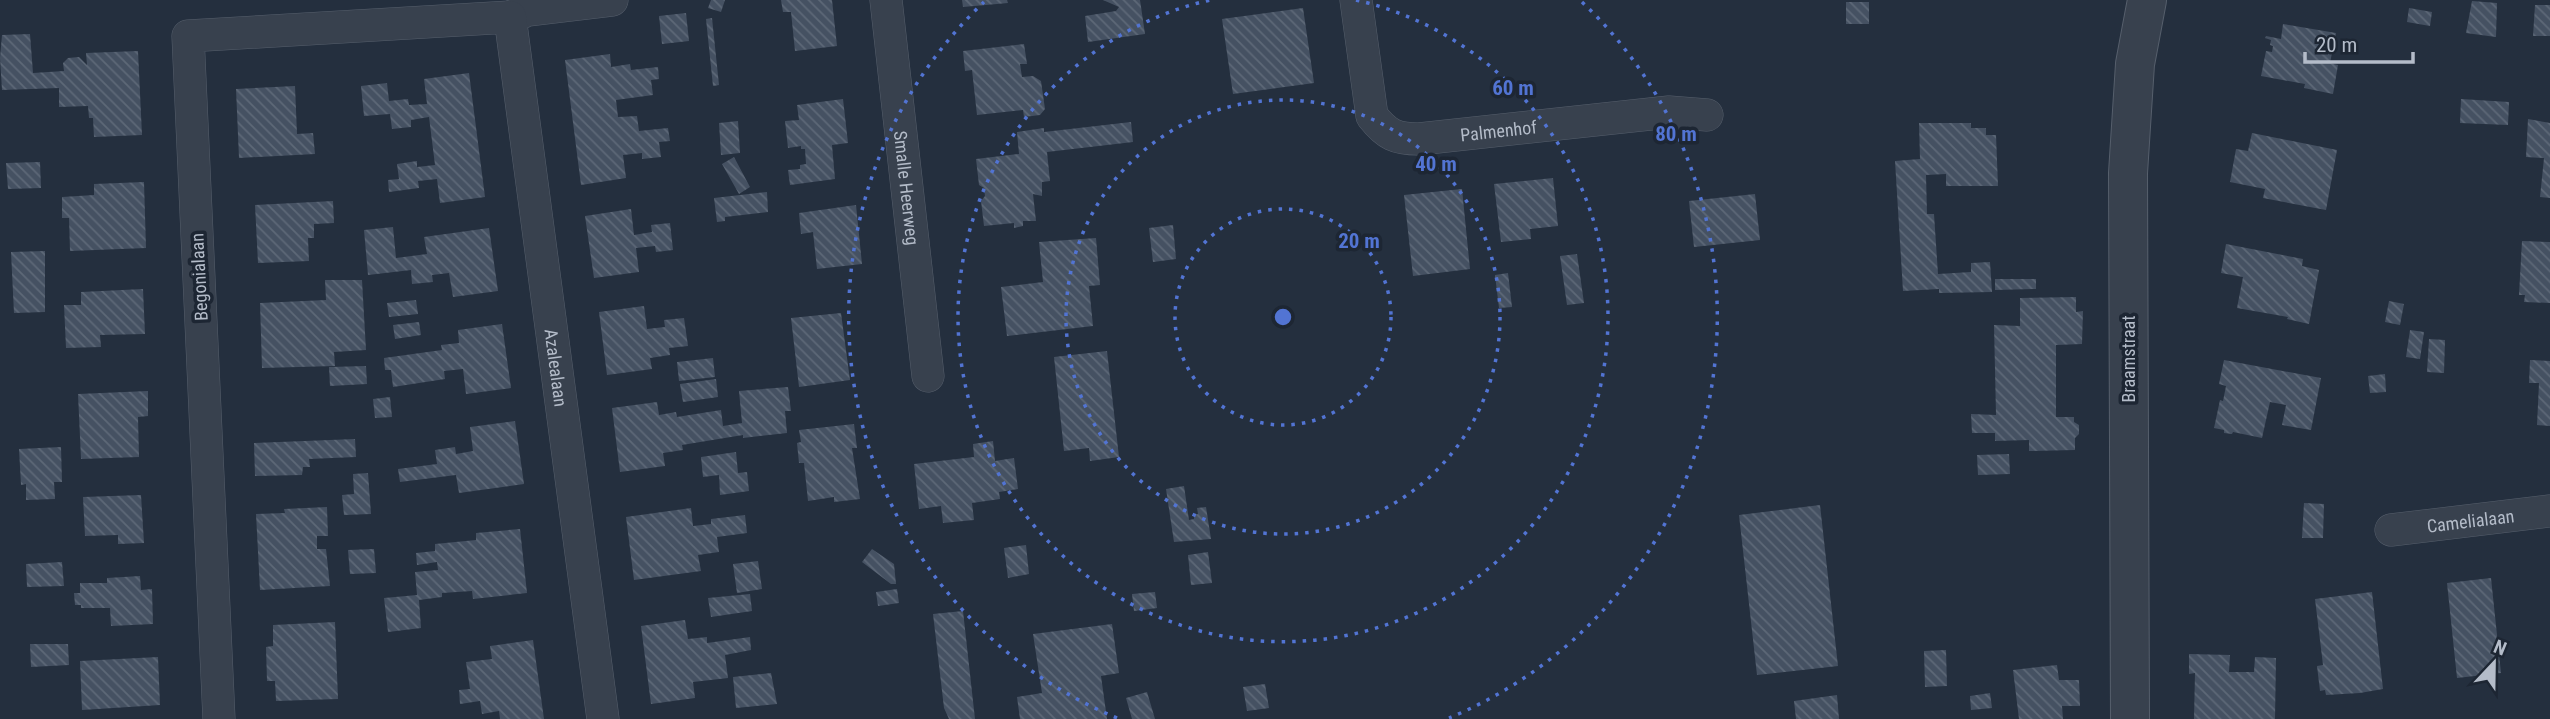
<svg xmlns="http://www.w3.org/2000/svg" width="2550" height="719" viewBox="0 0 2550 719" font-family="'Roboto Condensed',sans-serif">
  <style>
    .building { fill: url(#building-back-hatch) }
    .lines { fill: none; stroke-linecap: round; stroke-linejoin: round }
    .minor-casing { stroke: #565f6c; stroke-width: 33 }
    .tertiary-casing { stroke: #565f6c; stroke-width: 40 }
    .minor { stroke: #38414e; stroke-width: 32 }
    .tertiary { stroke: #38414e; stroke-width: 38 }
    .ring { fill: none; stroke: #5274d3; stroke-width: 3.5; stroke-dasharray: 3.5 7 }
    .labels { text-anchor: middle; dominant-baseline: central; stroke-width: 7; stroke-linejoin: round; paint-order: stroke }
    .street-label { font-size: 18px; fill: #b4bcc9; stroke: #1d2633 }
    .centre { fill: #5274d3; stroke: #1d2633; stroke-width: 3.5 }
    .ring-label { font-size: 21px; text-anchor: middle; font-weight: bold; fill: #5274d3; stroke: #1d2633; stroke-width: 7; stroke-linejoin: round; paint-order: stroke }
  </style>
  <defs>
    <pattern id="building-back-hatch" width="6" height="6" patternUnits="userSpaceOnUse" patternTransform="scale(1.75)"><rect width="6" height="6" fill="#455162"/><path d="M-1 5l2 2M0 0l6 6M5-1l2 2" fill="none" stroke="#5d6877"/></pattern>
  </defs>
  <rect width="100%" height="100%" fill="#242f3e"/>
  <!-- building -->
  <path class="building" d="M711 0H725L721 12 708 8Z
    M781 0H832L837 46 795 51 791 12H783Z
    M962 0H1007L1008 3 963 7Z
    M1103 0H1140L1145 34 1088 42 1085 16 1116 11 1119 7Z
    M2472 1 2497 3 2496 37 2466 33Z
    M1846 2H1869V24H1846Z
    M2535 5H2550V36H2533Z
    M1303 8 1314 83 1233 94 1222 19Z
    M2409 8 2432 12 2430 26 2407 22Z
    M686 13 689 41 662 44 659 16Z
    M712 18 719 85 713 86 706 19Z
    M2283 24 2336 33 2330 63 2338 65 2333 94 2304 88 2305 84 2261 76 2266 51 2272 52 2273 46 2270 45 2271 40 2265 38 2266 36 2281 39Z
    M30 34 33 73 64 71 63 63 68 58 79 57 87 65 86 53 138 51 142 135 94 137 93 118H89L88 106 59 107V88L2 90 0 58 2 35Z
    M1024 44 1027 64H1020L1022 77 1033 76 1041 81 1045 109 1040 115 1024 117 1023 110 977 115 972 70 965 71 963 51Z
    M610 54 611 67 630 64 631 70 658 67 659 79 651 80 653 95 616 100 618 117 637 116 639 131 668 128 670 141 659 142 661 157 642 159V153L623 155 626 178 581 185 565 60Z
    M469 73 485 197 440 203 437 179 418 181 419 188 389 192 388 180 399 179 397 164 417 161V167L435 165 429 117 411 120V127L392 129 390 114 364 116 361 86 387 83 389 101 408 99 409 105 427 104 424 79Z
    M295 86 297 134 313 133 315 154 239 158 236 89Z
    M843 99 848 143 832 145 835 179 790 185 788 170 800 169V165L806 164 805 149H801V146L788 148 785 121 799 120 797 105Z
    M2461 99 2509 102 2508 125 2460 123Z
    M2528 119 2550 123V198L2540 197 2544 158 2526 157Z
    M738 121 740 153 721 155 719 123Z
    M1131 122 1133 142 1047 152 1050 181 1042 182V196L1033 194 1036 221H1023V226L1014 228V223L984 226 981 201 985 196 984 188 979 185 976 159 1019 154 1017 132 1044 128V132Z
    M1919 123H1971V128H1986V135H1996L1998 186H1946V174L1926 175 1927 214H1934L1938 274 1971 272V263L1990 262 1992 292 1939 293V289L1903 291 1895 161 1920 159Z
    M2252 133 2337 150 2326 210 2263 198 2265 189 2230 182 2236 149 2248 151Z
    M734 157 750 187 739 194 722 164Z
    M40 162 41 188 8 189 6 163Z
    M1553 178 1558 226 1530 229 1531 239 1501 242 1494 184Z
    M144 182 146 248 70 251 69 218H62V197L94 195V184Z
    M1462 189 1470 269 1413 276 1404 195Z
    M767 192 768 212 725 217V221L717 222 714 198Z
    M1755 194 1760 240 1694 247 1689 201Z
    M333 201 334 223 314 224V238H308L309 261 258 263 255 205Z
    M856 205 862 264 817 269 813 232 801 234 799 213Z
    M631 209 634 235 652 232 651 225 670 223 673 250 656 252 655 246 636 248 639 272 594 278 585 216Z
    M1173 225 1176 259 1153 262 1149 228Z
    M393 227 396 258 427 254 424 237 489 228 498 291 453 297 449 273 432 275 433 282 412 284 411 270 368 275 364 230Z
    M1096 238 1100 285 1089 286 1093 326 1007 336 1001 287 1043 282 1039 242Z
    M2522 241 2550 242V303L2524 302 2525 295H2519Z
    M2226 244 2303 259 2302 266 2319 270 2309 324 2287 319 2288 317 2237 308 2243 277 2221 273Z
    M45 251V312L14 313 11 252Z
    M1577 254 1584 303 1567 305 1560 256Z
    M1508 273 1512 307 1499 308 1495 275Z
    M1995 279H2036V289L1995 290Z
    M325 280H362L366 350 334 352 335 366 262 368 260 303 326 300Z
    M143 289 145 334 100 335 101 347 66 348 64 305H81V292Z
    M2076 297V312L2083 311 2082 344 2056 345V417H2074V422L2079 425V434L2075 438V450L2029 451V440L1995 441V433H1972L1971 414 1996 415 1994 325 2020 326V298Z
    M416 300 418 314 389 317 387 303Z
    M2389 301 2404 304 2400 325 2385 322Z
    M644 306 647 329 665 327 664 320 684 318 688 346 669 348 670 355 650 358 652 369 607 375 599 312Z
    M841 313 850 380 799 387 791 318Z
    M419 322 421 335 395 339 393 325Z
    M502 324 511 388 466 394 463 369 444 371 445 379 393 387 391 370H385L384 358 442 350 441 345 459 343 458 330Z
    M2410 330 2424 332 2420 359 2406 357Z
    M2429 339 2445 340 2444 373 2427 372Z
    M1107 351 1119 457 1090 461 1089 448 1064 451 1054 357Z
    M713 358 715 377 679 381 677 362Z
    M2224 360 2321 378 2311 430 2282 425 2286 405 2270 402 2262 438 2233 432 2232 434 2224 433V430L2214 428 2220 400 2223 401 2226 386 2219 384Z
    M2530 360 2550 361V426L2537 425 2539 383H2529Z
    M366 366 367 384 330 386 329 367Z
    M2385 374 2386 392 2370 393 2368 376Z
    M716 379 718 397 683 402 680 384Z
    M788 387 791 411H785L787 433 743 438V435L682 445 683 450 663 453 665 466 620 472 612 408 657 402 659 415 676 412 677 417 721 410 723 426 742 423 739 391Z
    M148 391V416L138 417 139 457 81 459 78 394Z
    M390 397 392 417 375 418 373 399Z
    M515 421 524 484 459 493 456 475 400 482 398 469 437 464 435 450 455 447 456 454 473 451 470 427Z
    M854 424 857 448H852L860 499 834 502V497L808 501 804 463H799L797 443 801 442 799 430Z
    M355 439 356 457 309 459 310 467H303L302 475 255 476 254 443Z
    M993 441 995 461 1014 458 1018 489 999 492 1000 499 972 503 974 520 943 523 941 506 919 509 914 464 974 457 973 444Z
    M61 447 62 482H54L55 499 26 500V484L21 485 19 449Z
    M736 452 738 473 747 472 749 491 720 495 719 475 703 477 701 457Z
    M2009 454 2010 474 1978 475 1977 455Z
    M368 473 371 514 344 515 342 495 354 494 353 474Z
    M1184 486 1189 520 1194 519V515L1198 514 1197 508 1206 507 1211 539 1174 542 1166 489Z
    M141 495 144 543 118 544V535L85 536 83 497Z
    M2304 503 2324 504 2323 538H2302Z
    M1820 505 1838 666 1757 675 1739 515Z
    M327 507 328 536H317V549H326L330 586 260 590 256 514 285 513 284 509Z
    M691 508 693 526 711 524V519L745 515 747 533 717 537 719 552 698 555 701 571 634 580 626 517Z
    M520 529 527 593 473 599 472 591 442 593V597L419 600 421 628 388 632 384 598 417 595 415 572 438 570 437 562 417 565 416 553 435 551V544L476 540V533Z
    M1026 545 1029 574 1008 578 1004 548Z
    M374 549 376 573 350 574 348 550Z
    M872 549 894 564 896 584H891L862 562Z
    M1208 552 1212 583 1191 585 1188 555Z
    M758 561 762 589 737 593 733 564Z
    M62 562 64 586 27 587 26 564Z
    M140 576 141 590 152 589 153 624 111 626 110 608H81V605H75L74 593H80V583H107V578Z
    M2491 578 2501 673 2457 678 2447 583Z
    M897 589 899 603 878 606 876 592Z
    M1155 592 1157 608 1134 611 1132 594Z
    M2372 592 2383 689 2360 693 2326 695 2325 690 2320 691 2317 666 2323 665 2315 599Z
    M750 594 752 611 711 617 708 598Z
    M963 611 975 719H949L944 708 933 614Z
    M685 620 688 639 707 637V643L750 637 751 650 725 655 728 678 693 682 695 698 651 704 641 626Z
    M335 622 338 699 276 701 275 681H267L266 647 273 646V625Z
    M1112 624 1119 673 1101 676 1107 719H1020L1017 697 1042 693 1033 634Z
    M533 640 544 719H500L499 711 482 714 480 701 460 704 459 690 470 689 466 662 492 659 490 646Z
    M30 644H68L69 665 31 667Z
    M1946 650 1947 686 1925 687 1924 651Z
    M2189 654 2230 655 2229 672H2254L2255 657 2276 658 2275 719H2194L2195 673 2189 674Z
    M158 657 160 705 82 710 80 661Z
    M2057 665 2059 680H2079L2080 706H2062L2063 719H2019L2013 670Z
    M771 673 777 704 736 708 733 677Z
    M1265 684 1269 708 1247 711 1243 687Z
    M1147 692 1155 719H1132L1126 698Z
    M1990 693 1992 708 1971 710 1970 696Z
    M1837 695 1839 719H1796L1794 701Z"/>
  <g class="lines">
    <!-- minor casing -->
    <g class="minor-casing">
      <g id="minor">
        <path id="s1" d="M886 0 928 376"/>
        <path id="s2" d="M1356 0 1372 116C1387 135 1396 139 1419 139L1669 112 1707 115"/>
        <path d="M510 17 528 10 612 0"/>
        <path id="s3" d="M2391 530 2550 511"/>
        <path id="s4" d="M219 719 188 36 510 17 603 719"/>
      </g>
    </g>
    <!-- tertiary casing -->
    <g class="tertiary-casing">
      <path id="tertiary" d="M2130 719 2128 173 2135 64 2147 0"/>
    </g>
    <!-- minor -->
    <use href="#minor" class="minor"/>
    <!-- tertiary -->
    <use href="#tertiary" class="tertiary"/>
  </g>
  <!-- distance rings -->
  <g class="ring">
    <circle cx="1283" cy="317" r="108"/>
    <circle cx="1283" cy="317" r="217"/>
    <path d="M1356 0A325 325 0 1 1 1210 0"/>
    <path d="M1117 718A434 434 0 0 1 984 2M1582 2A434 434 0 0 1 1449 718"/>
  </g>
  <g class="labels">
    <!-- street labels -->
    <g class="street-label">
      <text stroke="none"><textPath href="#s2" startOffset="252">Palmenhof</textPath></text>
      <text stroke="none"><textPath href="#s1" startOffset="189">Smalle Heerweg</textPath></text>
      <text transform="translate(199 277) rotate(-93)">Begonialaan</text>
      <text transform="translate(2128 359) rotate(-90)">Braamstraat</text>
      <text stroke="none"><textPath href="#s4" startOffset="1360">Azalealaan</textPath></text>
      <text stroke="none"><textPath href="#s3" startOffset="80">Camelialaan</textPath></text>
    </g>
  </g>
  <circle cx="1283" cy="317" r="10" class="centre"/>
  <g class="ring-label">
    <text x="1513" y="95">60 m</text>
    <text x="1676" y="141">80 m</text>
    <text x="1436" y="171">40 m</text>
    <text x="1359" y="248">20 m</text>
  </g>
  <!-- north arrow -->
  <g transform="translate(2494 663) rotate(22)" stroke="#1d2633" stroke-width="5" paint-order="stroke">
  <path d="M0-5L12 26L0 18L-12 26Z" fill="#b4bcc9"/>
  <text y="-10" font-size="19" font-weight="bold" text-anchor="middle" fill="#b4bcc9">N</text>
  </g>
  <!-- scale -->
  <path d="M2305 52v10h108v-10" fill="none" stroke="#b4bcc9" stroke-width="3.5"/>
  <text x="2316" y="52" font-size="21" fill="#b4bcc9" stroke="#1d2633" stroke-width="5" paint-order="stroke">20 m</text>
</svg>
